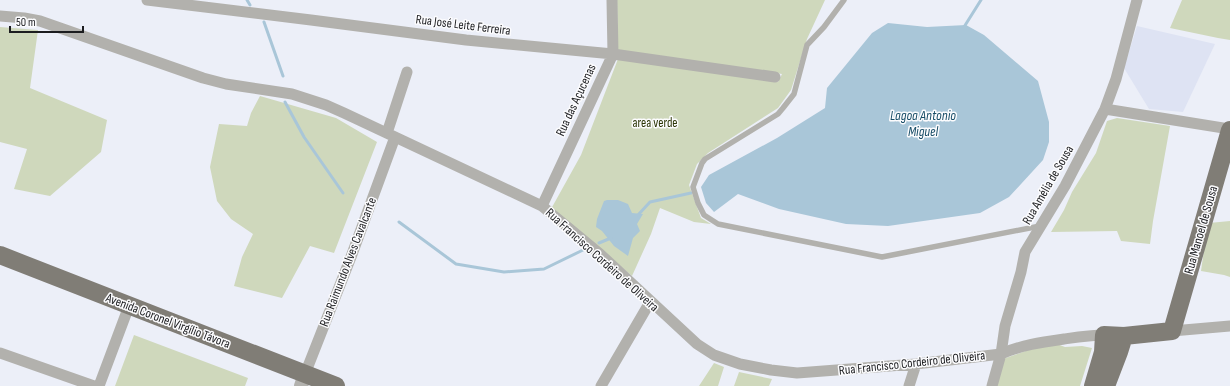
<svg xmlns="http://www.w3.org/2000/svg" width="1230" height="386" viewBox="0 0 1230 386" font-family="'Sofia Sans Condensed',sans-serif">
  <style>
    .built { fill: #dee3f3 }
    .green { fill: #cfd8bc }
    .water { fill: #a9c6d8 }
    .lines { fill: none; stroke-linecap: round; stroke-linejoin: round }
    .stream { stroke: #a9c6d8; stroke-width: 3 }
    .service { stroke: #b2b1ad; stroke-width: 5.5 }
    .minor { stroke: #b2b1ad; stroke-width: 11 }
    .tertiary { stroke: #b2b1ad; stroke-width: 14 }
    .primary { stroke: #807d76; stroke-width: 18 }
    .labels { text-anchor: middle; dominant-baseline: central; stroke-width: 3; stroke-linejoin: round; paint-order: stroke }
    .street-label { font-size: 13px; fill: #1c1d20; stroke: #fcfcfe }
    .park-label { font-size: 13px; fill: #2a3404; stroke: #fcfcfe }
    .water-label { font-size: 14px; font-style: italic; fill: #184d67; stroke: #fcfcfe }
  </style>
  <rect width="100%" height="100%" fill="#eceff8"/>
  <!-- built -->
  <path class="built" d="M1137 26 1215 44 1183 112 1149 109 1124 68Z"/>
  <!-- green -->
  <path class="green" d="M617 0H825L807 39 791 90 778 108 708 153 697 164 689 185 701 218 711 224 694 222 660 208 651 234 632 276 551 209 581 155 618 59 778 82 782 74 618 50Z
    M1182 0H1230V40L1218 38 1170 28Z
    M0 27 38 30 30 88 107 120 101 152 50 196 14 189 27 149 0 142Z
    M260 96 336 118 377 142 334 253 310 246 282 298 234 286 242 257 253 234 231 219 217 201 210 167 219 124 247 126 251 113Z
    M1117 118 1170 126 1153 221 1150 244 1121 241 1117 231 1051 232 1064 210 1072 192 1096 153 1107 121Z
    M1230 221V277L1224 275 1201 271 1205 243 1209 223Z
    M134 335 248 378 245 386H115Z
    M1054 343 1065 347 1082 346 1092 348 1080 386H997L1003 359 1034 348Z
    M714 363 724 367 718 386H699Z
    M739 372 772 379 769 386H734Z"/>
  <!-- water -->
  <path class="water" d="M888 23 927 27 966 25 984 35 1038 81 1049 122V142L1043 160 1009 197 980 213 888 226 846 224 779 209 738 194 714 212 706 203 701 187 709 175 777 138 825 108 827 88 872 33Z
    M607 200H618L628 204 632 213 643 214 637 224 640 231 633 238 628 256 614 246 602 231 596 227 597 219 604 201Z"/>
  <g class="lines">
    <!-- stream -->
    <path class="stream" d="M247 0 250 5
      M264 22 283 76
      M964 27 981 0
      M285 102 304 137 343 193
      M638 215 650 202 691 193
      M399 222 456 264 504 272 544 269 583 250
      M599 243 611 238"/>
    <!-- service -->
    <path class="service" d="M844 0 824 27 807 45 794 94 783 108 778 114 705 159 702 163 693 187 698 203 704 215 718 224 882 257 1040 226"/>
    <!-- minor -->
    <path class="minor" d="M147 0 311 20 466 40 613 54 775 77
      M0 16 24 18 40 21 203 78 226 84 292 94 326 105 344 113 542 206 600 254 697 344 714 355 740 364 771 370 797 373 916 364 1001 354C1021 345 1043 342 1064 339 1078 337 1091 335 1104 335
      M1105 109 1230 129
      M387 133 407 72
      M542 206 613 54 612 0
      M1172 331 1230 326
      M0 353 94 386
      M305 374 351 257 395 137
      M99 386 129 306
      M601 386 650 302
      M909 386 916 364
      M992 386 1001 354 1005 326 1021 272 1025 252 1065 186 1105 109 1116 79 1137 0"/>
    <!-- tertiary -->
    <path class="tertiary" d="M301 386 305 374"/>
    <!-- primary -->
    <path class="primary" d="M0 255 336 386
      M1093 386 1103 352 1104 335 1124 336 1172 331 1230 130
      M1106 386 1119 352 1124 336"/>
  </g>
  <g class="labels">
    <!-- street labels -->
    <g class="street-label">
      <text transform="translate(463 25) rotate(7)">Rua José Leite Ferreira</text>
      <text transform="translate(576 100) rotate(-65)">Rua das Açucenas</text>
      <text transform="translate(1048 185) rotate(-60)">Rua Amélia de Sousa</text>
      <text transform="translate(1201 230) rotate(-74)">Rua Manoel de Sousa</text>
      <text transform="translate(602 260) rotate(42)">Rua Francisco Cordeiro de Oliveira</text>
      <text transform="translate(348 262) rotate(-69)">Rua Raimundo Alves Cavalcante</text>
      <text transform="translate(168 321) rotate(21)">Avenida Coronel Virgílio Távora</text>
      <text transform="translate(912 363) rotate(-6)">Rua Francisco Cordeiro de Oliveira</text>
    </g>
    <!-- park labels -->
    <g class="park-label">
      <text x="655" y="123">area verde</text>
    </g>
    <!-- water labels -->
    <g class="water-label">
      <text x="923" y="115">Lagoa Antonio<tspan x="923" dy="16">Miguel</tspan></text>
    </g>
  </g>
  <!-- scale -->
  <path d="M10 26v6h73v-6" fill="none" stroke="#1c1d20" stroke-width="2"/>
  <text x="16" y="26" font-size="12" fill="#1c1d20" stroke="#fcfcfe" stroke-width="3" paint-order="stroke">50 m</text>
</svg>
